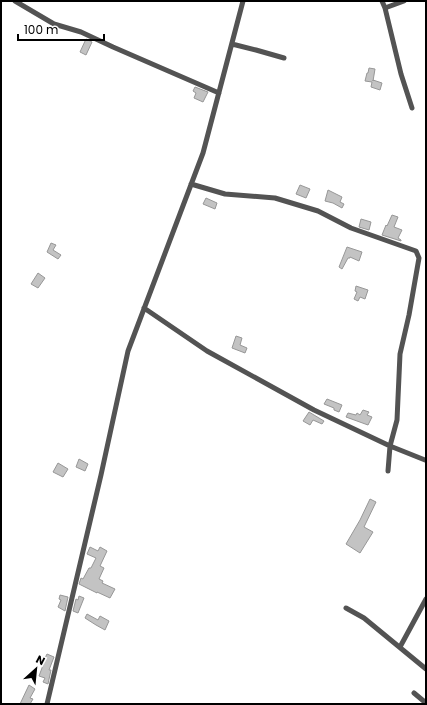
<svg xmlns="http://www.w3.org/2000/svg" width="427" height="705" viewBox="0 0 427 705" font-family="Poppins,sans-serif">
  <style>
    .building { fill: #c3c3c3; stroke: #979797 }
    .lines { fill: none; stroke-linecap: round; stroke-linejoin: round }
    .minor { stroke: #535353; stroke-width: 5 }
  </style>
  <rect width="100%" height="100%" fill="#fff"/>
  <!-- building -->
  <path class="building" d="M86 39 92 42 86 55 80 52Z
    M369 68 375 69 373 81V80L382 83 380 90 371 87 372 82 365 81 367 73H368Z
    M195 87 208 92 203 102 194 98 196 93 193 91Z
    M300 185 310 189 306 198 296 194Z
    M328 190 342 197 340 202 344 204 342 208 333 203 325 201Z
    M206 198 217 203 215 209 203 204Z
    M392 215 398 217 394 227 402 230 398 238 401 240V241L382 235 386 225 387 226Z
    M361 219 371 222 369 230 359 227Z
    M51 243 56 245 53 250 61 255 58 259 47 252Z
    M347 247 362 252 359 261 350 257V258H348L342 269 339 267Z
    M38 273 45 278 38 288 31 284Z
    M356 286 368 290 365 299 360 297 358 301 354 299 357 292 355 291Z
    M236 336 242 338 240 345 247 348 245 353 232 348Z
    M327 399 342 405 339 412 334 410V408L324 404Z
    M363 410 369 412 367 415 372 417 368 425 346 417 348 413 356 415 357 413 360 415Z
    M309 412 324 421 322 424 313 420 310 425 303 421Z
    M79 459 88 464 85 471 76 467Z
    M58 463 68 469 63 477 53 472Z
    M370 499 376 502 364 527 373 532 360 553 346 544 360 520Z
    M90 547 98 551 100 547 107 551 100 566 104 568 99 579 103 581 102 583 115 589 110 598 97 592V593L79 584 81 578 83 579 89 568H91L96 558 87 554Z
    M60 595 68 597 65 611 58 607 61 600 59 599Z
    M79 596 84 598 78 613 73 611 76 599 78 600Z
    M87 614 98 620 100 616 109 621 105 630 96 625 85 618Z
    M47 654 54 657 49 670H51L48 684 43 682 45 678 39 676 45 660H44Z
    M29 685 35 689 30 698 33 699 30 704H20Z"/>
  <g class="lines">
    <!-- minor -->
    <path class="minor" d="M15 1 54 24 81 32 113 47 219 93
      M382 1 385 8 404 1
      M385 8 401 74 412 108
      M232 44 256 50 284 58
      M191 184 225 194 275 198 318 211 351 228 416 251 419 258 409 315 400 354 397 420 390 446 388 471
      M144 308 207 351 314 410 390 446 425 460
      M346 608 364 618 426 669
      M400 647 426 599
      M414 693 426 703
      M47 704 101 475 128 351 203 153 243 1"/>
  </g>
  <!-- border -->
  <rect width="427" height="705" fill="none" stroke="#000000" stroke-width="4"/>
  <!-- north arrow -->
  <g transform="translate(36 669) rotate(27)" stroke="#ffffff" stroke-width="3" paint-order="stroke">
  <path d="M0-3L7 15L0 10L-7 15Z" fill="#000000"/>
  <text y="-6" font-size="11" font-weight="bold" text-anchor="middle" fill="#000000">N</text>
  </g>
  <!-- scale -->
  <path d="M18 34v6h86v-6" fill="none" stroke="#000000" stroke-width="2"/>
  <text x="24" y="34" font-size="12" fill="#000000" stroke="#ffffff" stroke-width="3" paint-order="stroke">100 m</text>
</svg>
